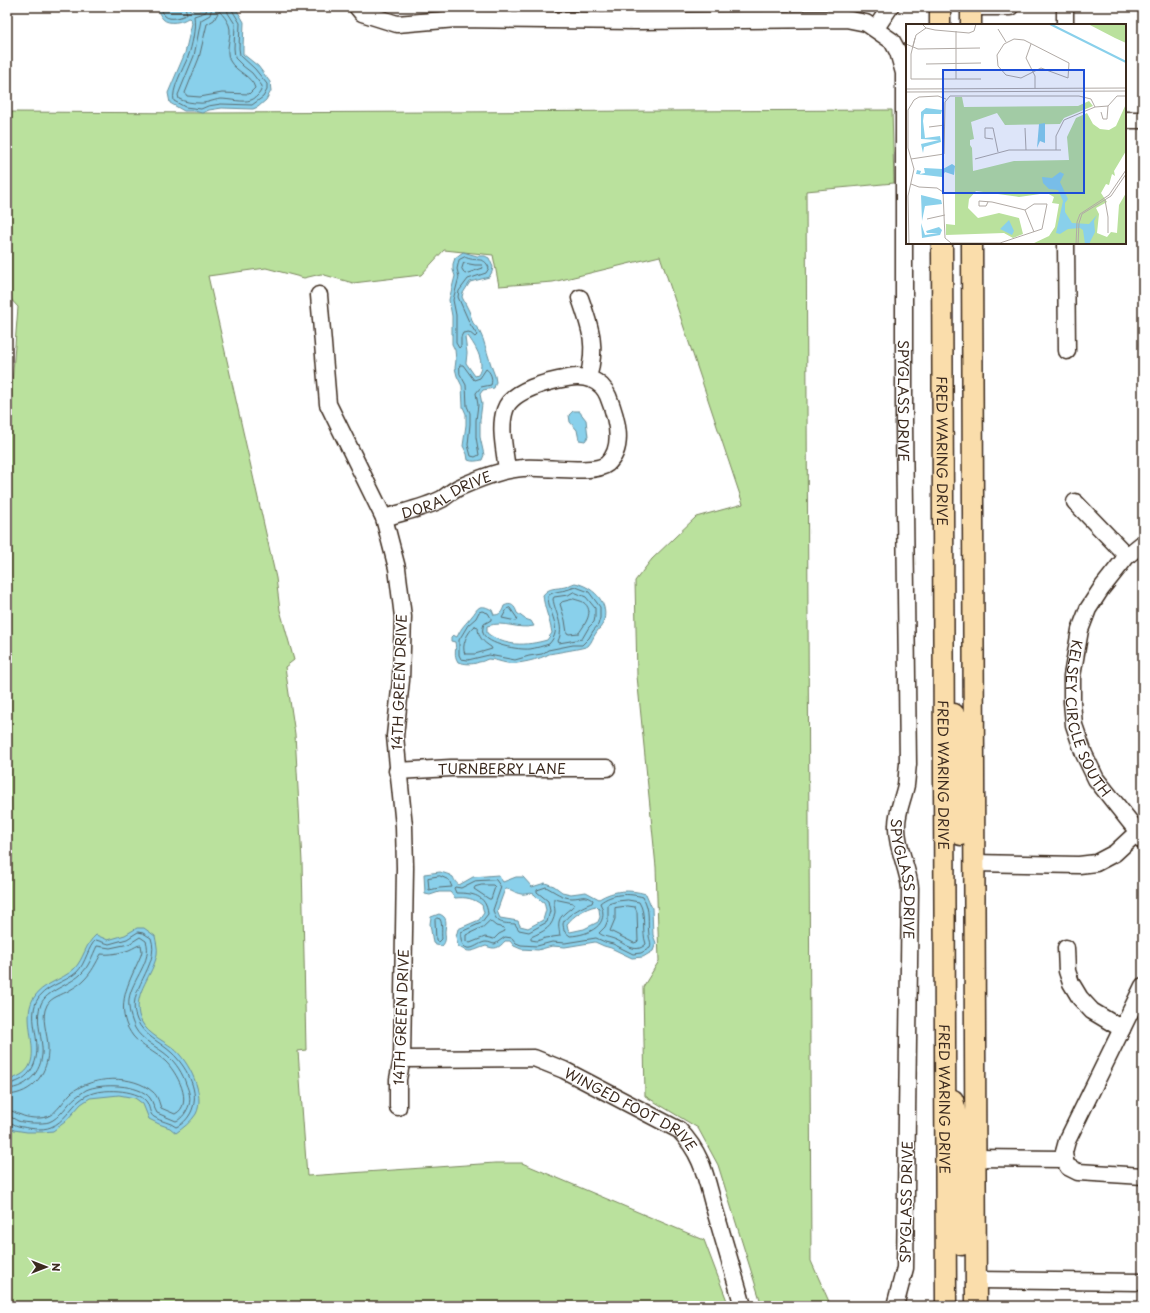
<svg xmlns="http://www.w3.org/2000/svg" width="1150" height="1313" viewBox="0 0 1150 1313" font-family="'Playpen Sans',sans-serif">
  <style>
    .green { fill: #bae19d; stroke: #7a865e }
    .water { fill: #89d0eb; stroke: #6a8e99; fill-rule: evenodd }
    .lines { fill: none; stroke-linecap: round; stroke-linejoin: round }
    .shore { stroke: #5a6c70; stroke-width: 1 }
    .minor-casing { stroke: #3b2a1e; stroke-width: 19 }
    .major-casing { stroke: #3b2a1e; stroke-width: 23 }
    .minor { stroke: #fff; stroke-width: 16 }
    .major { stroke: #faddab; stroke-width: 20 }
    .labels { text-anchor: middle; dominant-baseline: central; stroke-width: 3; stroke-linejoin: round; paint-order: stroke }
    .street-label { font-size: 14px; fill: #3b2a1e; stroke: #fff }
    .inset-river { fill: none; stroke: #89d0eb; stroke-width: 2 }
    .inset-road { fill: none; stroke: #b1aaa5; stroke-width: 1 }
    .view { fill: #1d4ed8; fill-opacity: 0.15; stroke: #1d4ed8; stroke-width: 2 }
    .inset-edge { fill: none; stroke: #3b2a1e; stroke-width: 2 }
  </style>
  <rect width="100%" height="100%" fill="#fff"/>
  <filter id="ink" filterUnits="userSpaceOnUse"><feTurbulence type="fractalNoise" baseFrequency=".025" numOctaves="2"/><feDisplacementMap in="SourceGraphic" scale="8" xChannelSelector="R" yChannelSelector="G"/><feConvolveMatrix kernelMatrix="1 2 1 2 8 2 1 2 1" color-interpolation-filters="sRGB"/></filter>
  <g filter="url(#ink)">
    <!-- green -->
    <path class="green" d="M892 110 894 183 806 191 811 1261 831 1306H762L718 1165 698 1128 645 1096 643 987 659 961 656 867 637 676 635 581 652 559 696 517 743 504 660 256 553 282 499 286 493 255 444 250 421 275 353 283 321 274 304 278 266 268 208 276 276 578 280 610 294 660 285 667 295 734 302 862 306 1050 298 1051 307 1176 495 1163H522L704 1240 729 1306H7V447L18 307 7 295V112L213 113Z"/>
    <!-- water -->
    <path class="water" d="M157 7H189L190 10 194 11H199L207 7H235L244 22 243 48V54L258 66 270 82 271 91 266 100 258 107 253 109 222 108 209 110 202 113 194 111H184L170 103 168 93 185 53 192 23 191 19 188 18C183 22 168 25 163 19 160 16 158 11 157 7Z
      M463 252 477 256H485L489 258 493 267 492 272 489 277 470 282 463 293 462 297 469 311 473 323 479 330 483 339 492 368 495 376 496 382 494 388 483 390 480 394 482 404 480 420V437L484 455 482 460C477 461 472 462 468 460L467 454 463 446 466 425V414L463 407 462 386 457 376 455 368 456 360 455 350 452 344V316L449 300 455 276 453 270V264L455 258ZM466 336H468C476 347 486 363 478 375L475 376 466 363 467 353 465 337Z
      M573 411H579L586 420 588 437 585 441 579 440 577 430 570 422 569 415Z
      M575 583C591 586 609 601 604 620 603 626 599 628 596 633 593 637 592 642 588 646 586 648 554 653 549 654 541 659 516 665 507 663 501 662 494 659 488 659 485 660 482 662 479 662 472 665 465 664 458 662 453 654 457 650 455 642L451 641V637L453 635 457 637C462 626 465 625 472 616 475 613 476 609 480 607 485 606 488 608 492 610L494 615C500 615 502 612 504 606 511 602 515 606 517 613L525 619 531 621 534 626C517 630 505 620 487 626V633C505 647 526 646 547 640L552 633C550 620 544 608 543 595 549 587 556 589 565 587 569 586 571 584 575 583Z
      M440 872C444 873 449 874 453 877 455 881 455 882 459 885L473 877 498 875 503 882 516 877H523L532 887 545 883 554 886 562 892 571 894 586 892 599 899C614 890 629 889 646 894L652 908 653 935 656 943 653 951 643 957 632 958 611 948 604 946 595 942 565 947 552 946 538 950 521 949 514 946 510 941H505C499 948 495 950 486 946 473 950 470 955 458 946L456 937 458 929 479 920 484 913 482 905C473 898 466 897 455 898L450 892H439L430 895 425 894 424 874ZM505 889C513 889 514 893 521 894 525 895 529 892 534 894 537 897 539 900 544 902L546 910 543 920 528 928 520 926 518 921 500 918 497 911ZM596 906 599 909 600 917 598 922 584 929 570 932 568 929 567 924C573 916 585 908 596 906Z
      M439 914C448 917 446 923 445 931 445 937 447 941 442 946L436 945 433 943 430 924 431 917Z
      M137 928H144L155 936C156 942 158 948 157 954 153 976 134 991 139 1015 143 1032 161 1039 173 1048 189 1061 206 1095 196 1114 191 1122 183 1128 176 1133L170 1128 159 1124 149 1119 143 1104 135 1098 119 1095 90 1098 81 1104 65 1122 53 1131 43 1132H27L14 1130 9 1125 7 1126V1080C54 1070 18 1027 33 999 42 983 61 981 74 969 84 959 85 944 96 935L108 940 125 935Z"/>
    <g class="lines">
      <!-- shore -->
      <path class="shore" d="M161 7C162 10 163 14 165 16 170 21 183 17 187 14L185 7
        M207 7 206 12 194 16C196 28 192 46 188 57 183 69 171 90 174 101L185 107 201 109 208 106 221 104 252 105 263 97 267 90V84L255 69 240 55 239 48 240 23 232 10V7
        M212 7 210 15 201 20 194 56 178 95 179 99C185 102 192 103 199 103 204 104 214 100 220 99 230 99 243 103 251 100 257 98 262 91 262 86L252 73 243 66 235 58 234 48 235 24 228 13 227 7
        M220 12C223 15 227 20 229 25 233 35 224 49 230 61 236 72 252 76 255 88L249 94 222 93 200 97 187 96 185 93 199 58 207 24 214 20 218 13Z
        M465 257C476 263 484 255 489 268L486 273 468 279 459 291 458 297 470 324 477 335 475 337 469 332 463 333 461 337V346L459 348 456 343V315L453 300 459 277 457 269 459 260Z
        M464 263 475 265H482L483 268 465 274 462 269Z
        M460 365H463L474 380 480 378 486 369C491 372 493 379 491 385L481 387 476 393 478 405 476 420V437L479 455 475 457 471 456 468 445 470 424V413L467 406 466 385 460 374Z
        M572 588 576 587 589 592 600 607V618L598 625 593 631 589 638 582 645H573L548 650 542 654 529 656 515 660 489 655 468 660 461 659 459 655V640L468 625 476 618 479 612 482 611 488 613 491 618V620L484 624C483 627 482 631 483 633 487 645 519 650 530 649 536 648 543 646 549 644 564 628 548 614 548 596 554 590 564 592 572 588Z
        M574 592 586 597 595 608V617L594 622 589 627 582 639 559 643 558 641C565 627 555 613 553 599L554 597 568 595Z
        M574 599C577 600 581 601 583 602 596 611 584 625 579 633L569 634 567 633 565 620 560 604 562 602Z
        M510 608 517 618 516 621 502 618 507 609Z
        M475 626 478 627C478 637 483 642 491 647L492 649 475 654H465C461 646 467 632 475 626Z
        M440 876 449 880 452 887 439 888 429 890 428 878Z
        M496 880 501 887 493 910C496 924 502 923 515 924L519 930 529 932 547 922 550 911 548 901 537 892V890L546 887C554 891 562 898 572 898 581 898 585 894 593 900L592 903C585 905 564 916 563 924 563 925 564 930 564 931L570 936C589 935 611 925 600 903 612 893 629 893 643 897 651 911 647 921 649 935 649 940 652 942 650 948L641 953 633 954 613 944 605 942 596 938 565 943 552 942 537 946 521 945 516 943 512 938 505 937 495 944C492 944 490 942 486 942 481 942 476 947 471 948 462 950 460 939 461 932L481 923 488 914C486 895 473 893 456 893L454 888 455 887 461 888 475 881Z
        M482 885H493L495 887 491 899H489L474 889 475 887Z
        M554 899 573 903 574 905C572 908 568 910 565 913 556 920 559 927 560 936L545 938 537 941 531 940V937C544 931 553 928 555 912 555 907 553 903 554 899Z
        M628 900 639 902C647 915 641 930 646 944 635 955 625 943 614 939 609 937 604 937 599 933L605 927 608 920V904L618 901Z
        M628 906 635 907 637 912 638 941 637 942 634 943 610 931 615 919V908Z
        M437 918 440 919C443 925 441 932 442 939L439 942 436 940 435 920Z
        M490 921 496 926 504 928 505 931 499 934 494 939 485 937 470 943 466 941V935L483 927Z
        M7 1084C27 1082 37 1067 37 1048 37 1033 30 1018 36 1002 43 986 65 983 77 972 86 963 88 946 96 940L109 944 127 939 138 932 143 933 151 938C161 967 124 990 137 1020 144 1036 159 1041 172 1053 185 1065 199 1089 193 1107 191 1115 184 1124 176 1127 170 1122 161 1122 154 1117 149 1114 150 1106 146 1101 136 1089 101 1088 88 1095 85 1096 83 1098 80 1100 70 1108 64 1122 51 1127 42 1131 27 1128 18 1126 14 1125 12 1122 7 1122
        M7 1089C29 1088 44 1069 42 1047 41 1033 35 1018 41 1004 46 991 69 985 80 975 89 967 92 956 97 946L110 948 129 944 140 937 146 941C153 961 132 979 129 999 128 1009 131 1019 135 1028 142 1041 158 1047 168 1056 176 1063 183 1074 186 1084 189 1091 191 1098 189 1105 187 1111 182 1119 176 1121L157 1113C154 1108 153 1102 150 1098 140 1084 101 1083 86 1090 83 1092 79 1095 76 1097 67 1104 60 1118 49 1122 43 1124 24 1123 18 1121 14 1119 12 1117 7 1116
        M7 1095C33 1094 49 1073 48 1047 48 1034 40 1018 47 1005 51 997 62 995 70 990 75 987 80 984 84 980 92 972 96 963 101 954 110 955 120 953 129 950 134 948 137 945 141 945L142 951 141 955C132 977 119 996 125 1020 126 1025 130 1032 133 1036 142 1047 155 1052 165 1061 176 1071 195 1104 175 1114L161 1108C159 1103 158 1096 153 1092 133 1074 93 1076 72 1092 64 1099 57 1114 46 1117 39 1119 27 1118 21 1115 16 1114 13 1110 7 1110"/>
      <!-- minor casing -->
      <g class="minor-casing">
        <g id="minor">
          <path id="s1" d="M357 7 362 13 397 24 456 19 636 21 846 19 866 23 892 41 898 52 904 73V423L908 764C907 771 907 778 906 785 903 799 897 811 897 825 896 847 908 867 910 888L905 1268 895 1306"/>
          <path d="M971 7H1010"/>
          <path d="M1065 7V25"/>
          <path d="M876 28 890 7"/>
          <path d="M1125 120H1143"/>
          <path d="M1066 243 1067 351"/>
          <path d="M319 295 328 404 384 518 397 568 403 617 401 680 395 736 404 826 405 868 402 1059 398 1079V1107"/>
          <path d="M580 298C591 329 597 346 588 378"/>
          <path d="M1075 502 1127 556"/>
          <path id="s2" d="M384 518C403 512 424 508 442 499 448 495 453 490 460 487 478 479 504 469 523 468 542 466 594 475 607 464 626 447 616 416 608 396 601 379 584 375 568 378 550 381 511 390 505 410 499 428 505 451 507 470"/>
          <path id="s3" d="M1143 543 1127 556 1101 589 1088 609 1080 630 1072 676V702L1074 725 1084 754 1096 779 1138 832 1143 841"/>
          <path id="s4" d="M397 771 451 768H607"/>
          <path d="M974 863 1079 865 1096 863 1115 853 1143 827"/>
          <path d="M1066 948 1067 971 1071 983 1080 998 1092 1011 1122 1029"/>
          <path d="M1143 986 1067 1141 1064 1152 1065 1162 1068 1167 1078 1172 1143 1176"/>
          <path id="s5" d="M402 1059 534 1058 564 1070 679 1130C705 1157 706 1181 716 1214 725 1245 734 1275 743 1306"/>
          <path d="M975 1158 1065 1159"/>
          <path d="M976 1280 1143 1282"/>
        </g>
      </g>
      <!-- major casing -->
      <g class="major-casing">
        <g id="major">
          <path d="M940 7V25"/>
          <path d="M971 7V25"/>
          <path id="s6" d="M942 243 946 1306"/>
          <path d="M972 243 976 1306"/>
          <path d="M954 714 959 745 961 835"/>
          <path d="M953 1100 961 1132 962 1245"/>
        </g>
      </g>
      <!-- minor -->
      <use href="#minor" class="minor"/>
      <!-- major -->
      <use href="#major" class="major"/>
    </g>
  </g>
  <g class="labels">
    <!-- street labels -->
    <g class="street-label">
      <text stroke="none"><textPath href="#s1" startOffset="908">SPYGLASS DRIVE</textPath></text>
      <text stroke="none"><textPath href="#s6" startOffset="208">FRED WARING DRIVE</textPath></text>
      <text stroke="none"><textPath href="#s2" startOffset="67">DORAL DRIVE</textPath></text>
      <text transform="translate(399 682) rotate(-88)">14TH GREEN DRIVE</text>
      <text stroke="none"><textPath href="#s3" startOffset="201">KELSEY CIRCLE SOUTH</textPath></text>
      <text stroke="none"><textPath href="#s4" startOffset="105">TURNBERRY LANE</textPath></text>
      <text stroke="none"><textPath href="#s6" startOffset="532">FRED WARING DRIVE</textPath></text>
      <text stroke="none"><textPath href="#s1" startOffset="1388">SPYGLASS DRIVE</textPath></text>
      <text transform="translate(401 1017) rotate(-88)">14TH GREEN DRIVE</text>
      <text stroke="none"><textPath href="#s6" startOffset="856">FRED WARING DRIVE</textPath></text>
      <text stroke="none"><textPath href="#s5" startOffset="242">WINGED FOOT DRIVE</textPath></text>
      <text transform="translate(906 1202) rotate(-89)">SPYGLASS DRIVE</text>
    </g>
  </g>
  <!-- overview -->
  <g transform="translate(906 24)">
    <rect width="220" height="220" fill="#fff"/>
    <path d="M182 0H220V19L209 14ZM49 73H56L58 83 172 82 183 77 187 82 158 94 154 100 99 101 91 89 65 98 68 115 64 116V121L66 124 67 147 108 137 163 136 161 113 170 94 181 89 187 100 194 105 203 106 210 102 220 80V127L208 147 209 152 206 150 203 161 200 160 195 169 201 178 190 184 193 190 191 209 201 213 205 208 211 209 213 181 220 169V220H126L143 212 149 203 153 180 146 179 148 173 141 169 113 173 70 167 63 175 62 184 72 194 93 189 113 194 117 210 107 214 98 209 40 211V200L49 201Z" fill="#bae19d"/>
    <path d="M20 84 36 86 35 90H18L17 97 19 114 34 112 35 118 18 123 17 129 15 120 33 116 15 115V88ZM139 99V119L134 117 131 124 133 100ZM46 140 49 142 48 151 39 148 36 153 10 150 11 146 15 147 14 150 19 149 18 144 37 145ZM154 148 158 150 154 158 162 175 159 179V188L166 199 183 200 191 191 188 197 189 208 183 220H179L177 206 174 204 162 205 154 210 150 209 157 177 152 166 143 165 137 159 136 153 146 154ZM15 171 35 176 36 180 19 182 16 197ZM103 196 108 207 106 211 94 205ZM15 199 19 211 32 209H21L20 207 33 203 36 206 34 211 16 214Z" fill="#89d0eb"/>
    <path class="inset-river" d="M144 0 220 38"/>
    <path class="inset-road" d="M16 0 20 4 29 6 63 9 68 7 70 0M92 5 100 18M50 7V55M9 14 5 30V55H75M108 15 118 16 163 39 162 54 135 44 115 54 100 51 92 42 91 31 98 20ZM0 20 12 25 74 24M125 20 120 34 129 52V65M7 22 10 11 20 4M20 40 75 39M0 65 220 64M0 68 220 67M189 83 202 82 211 72H220M195 88 197 95H201L202 82M23 103 39 101M119 104 120 126M87 115 79 114V104H87L92 128M150 126V112L158 96 189 83M5 135 38 130 39 78 44 72H173L185 75 189 83M69 135 103 126H155M5 160 13 163 31 164 37 168 39 214 45 219H94L136 205 141 180H128L119 186M199 176 202 193V209M82 178 80 182H73V177L86 178 119 186 128 208M21 195 39 191M3 220 2 172 8 145 2 124V86L8 76 13 73 32 72 40 75M170 220 171 198 174 190 203 171 220 146M172 220 173 199 176 190 205 172 220 150"/>
    <path class="view" d="M37 46H178V169H37Z"/>
    <rect width="220" height="220" class="inset-edge"/>
  </g>
  <!-- margin -->
  <rect width="1150" height="1313" fill="none" stroke="#fff" stroke-width="24"/>
  <rect x="12" y="12" width="1126" height="1289" fill="none" stroke="#3b2a1e" stroke-width="1.5" filter="url(#ink)"/>
  <!-- north arrow -->
  <g transform="translate(46 1267) rotate(90)" stroke="#ffffff" stroke-width="3" paint-order="stroke">
  <path d="M0-3L7 15L0 10L-7 15Z" fill="#3b2a1e"/>
  <text y="-6" font-size="11" font-weight="bold" text-anchor="middle" fill="#3b2a1e">N</text>
  </g>
</svg>
